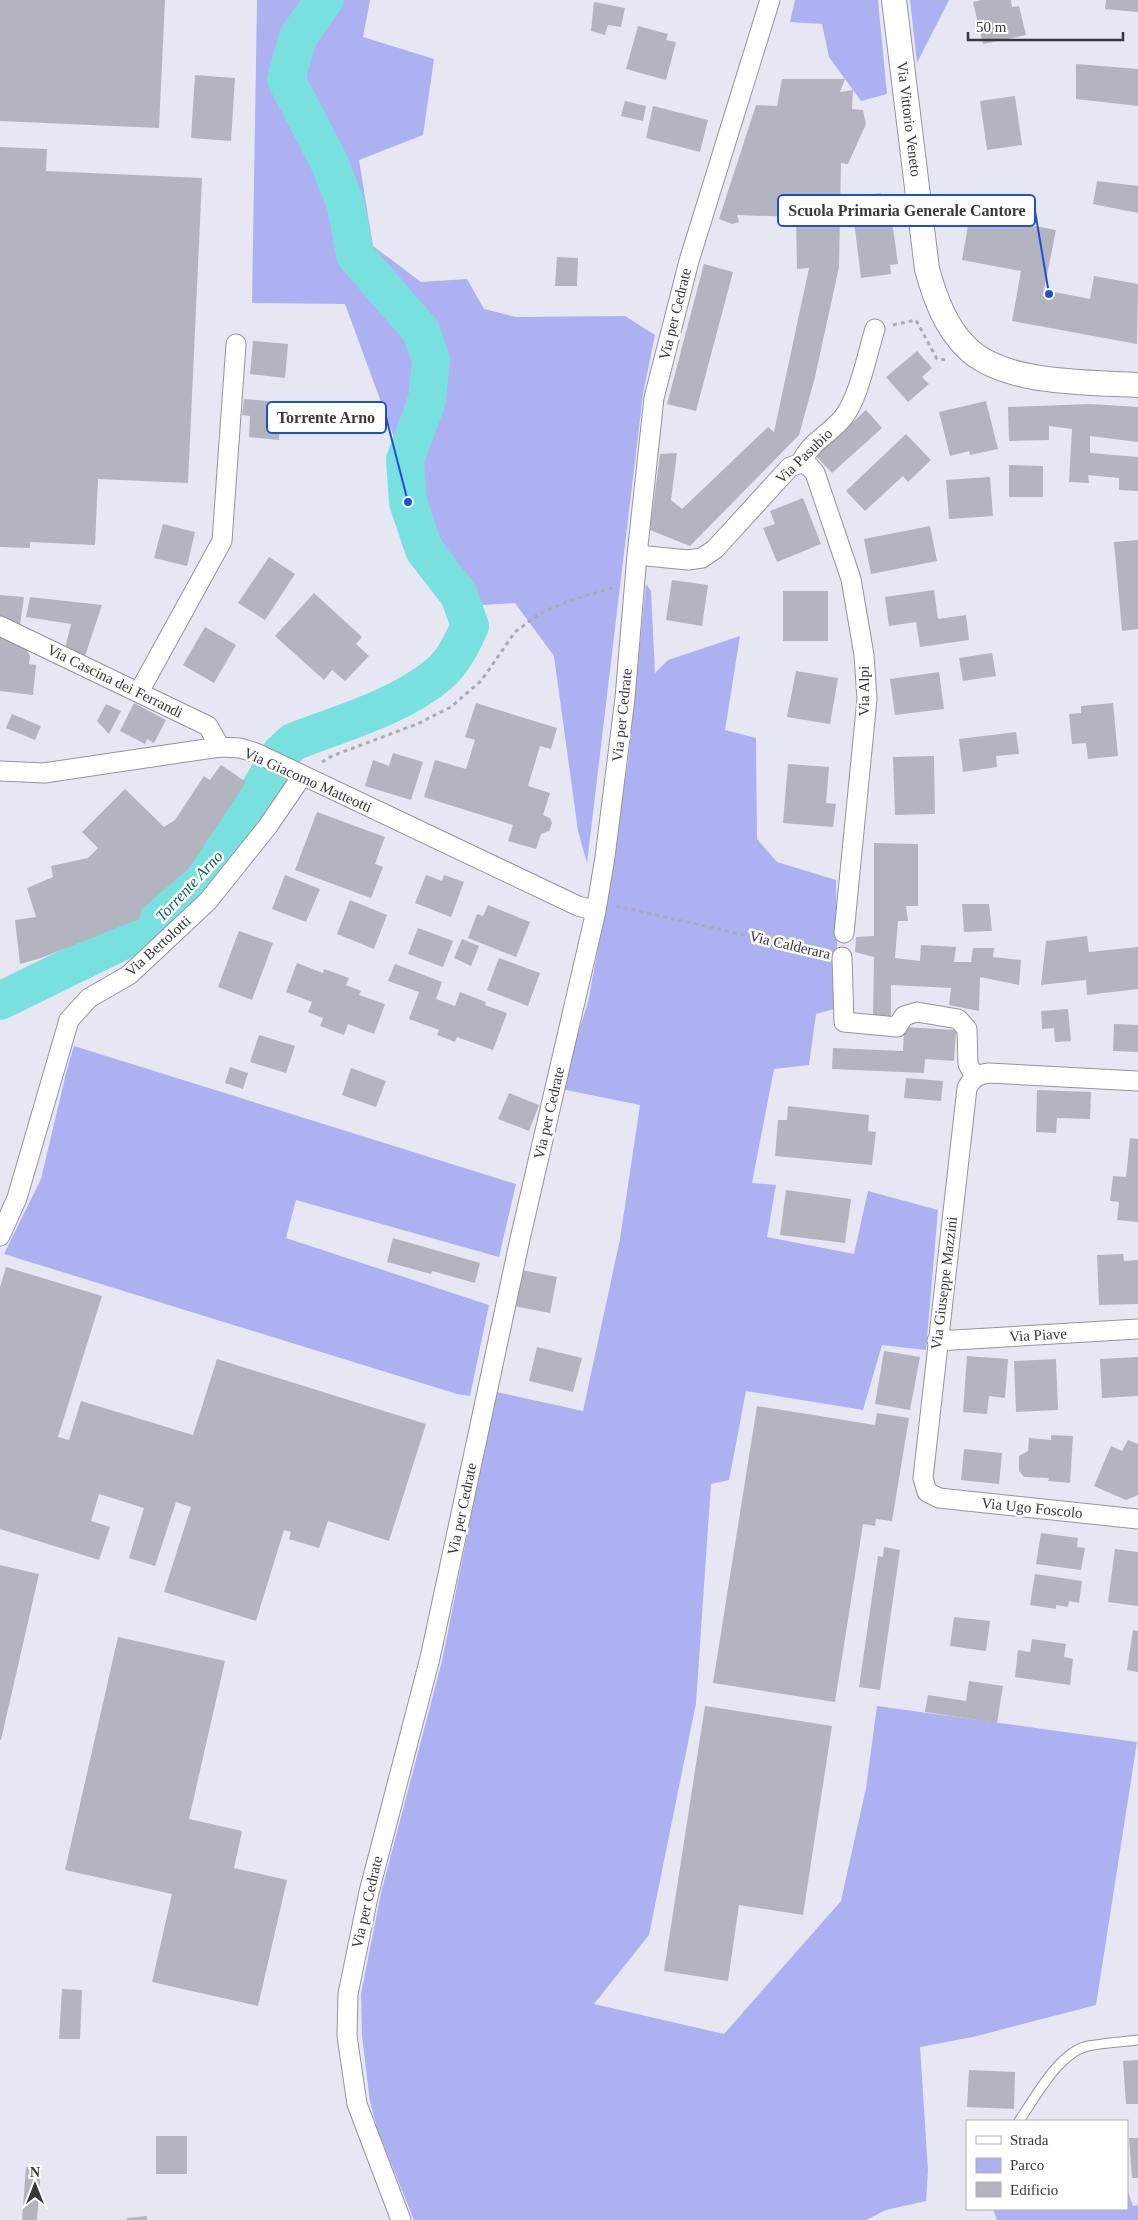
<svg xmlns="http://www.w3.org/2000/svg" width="1138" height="2220" viewBox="0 0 1138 2220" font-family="Georgia,serif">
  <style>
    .green { fill: #adb1f1 }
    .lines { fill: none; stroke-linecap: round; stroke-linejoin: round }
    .river { stroke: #79e0e0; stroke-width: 38 }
    .building { fill: #b3b4bf }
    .service-casing { stroke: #93949f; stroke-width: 11 }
    .minor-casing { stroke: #93949f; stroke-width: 21 }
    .tertiary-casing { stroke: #93949f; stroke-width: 26 }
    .path { stroke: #aaabb4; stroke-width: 3; stroke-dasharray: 4 4; stroke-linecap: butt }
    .service { stroke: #fff; stroke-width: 9 }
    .minor { stroke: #fff; stroke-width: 19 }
    .tertiary { stroke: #fff; stroke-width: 24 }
    .labels { text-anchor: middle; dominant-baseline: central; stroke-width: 5; stroke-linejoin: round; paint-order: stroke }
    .street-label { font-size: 15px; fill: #38383d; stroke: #fff }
    .water-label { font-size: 16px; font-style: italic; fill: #096465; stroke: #fff }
    .leader { fill: none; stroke: #1d4ed8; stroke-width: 2 }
    .callout-dot { fill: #1d4ed8; stroke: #fff; stroke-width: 2 }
    .callout { fill: #fff; stroke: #1d4ed8; stroke-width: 2 }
    .callout-label { font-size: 16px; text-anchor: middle; font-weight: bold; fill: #38383d }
  </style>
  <rect width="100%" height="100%" fill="#e6e7f2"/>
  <!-- green -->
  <path class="green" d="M257 0H370L363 37 434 59 423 135 359 160 373 246 421 282 467 279 484 309 516 317 625 316 655 335 643 394 587 863 578 831 554 656 515 603 483 605 420 508 345 304 252 303Z
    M795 0H878L887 94 861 101 829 57 822 24 790 22Z
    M910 0H949L917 63Z
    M646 584 651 591 655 673 668 660 740 636 725 730 756 738 757 839 777 862 836 880 838 1008 816 1014 809 1065 774 1069 752 1183 776 1185 767 1237 854 1254 868 1191 938 1210 926 1350 882 1345 863 1410 746 1391 729 1480 711 1484 696 1703 649 1935 594 2004 724 2034 841 1901 866 1788 877 1706 1137 1742 1096 2005 973 2037 920 2047 928 2171 926 2201 886 2210 866 2220H414L378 2131 370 2102 362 2036 361 1994 381 1893 442 1661 496 1392 583 1411 620 1239 640 1105 561 1089 588 1002 604 917 628 762Z
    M74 1046 516 1184 499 1257 296 1200 286 1238 489 1305 470 1396 457 1394 4 1254 41 1179 67 1069Z
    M1127 2189 1133 2206 1138 2205V2220H997L993 2209H1127Z"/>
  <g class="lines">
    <!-- river -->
    <path class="river" d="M0 1001 151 927 222 853 281 753 293 742C341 723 398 708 439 674 454 661 462 643 470 626L459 595 424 550 408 502 405 460 427 400 431 360 421 331 355 255 346 205 329 162 286 79 298 37 324 0"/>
  </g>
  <!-- building -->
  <path class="building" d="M0 0H165L159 128 0 121Z
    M981 0H1011L1012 7 1019 6 1026 35 983 44 973 2Z
    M1106 0H1138V12L1105 9Z
    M594 2 625 8 621 27 608 25 605 35 591 31Z
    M638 26 668 34 666 40 676 42 666 80 626 69Z
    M1076 64 1138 69V106L1076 99Z
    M195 75 235 78 231 141 191 138Z
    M782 79H845L840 92 853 90 852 109 863 110 866 124 848 164 841 163 839 267 815 377 799 435 690 546 650 530 660 454 677 453 671 500 682 509 768 427 774 432 809 268 797 269 796 217 737 215 739 222 732 224 719 219 756 105 777 106Z
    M1015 96 1022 145 987 150 980 101Z
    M625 101 646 106 643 121 621 116Z
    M653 106 708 120 700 152 646 138Z
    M0 147 47 149 46 171 202 178 188 483 98 479 95 545 30 542V548L0 547Z
    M1097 181 1138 186V213L1093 204Z
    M881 193 882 200 889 199 898 264 890 265 891 274 861 278 851 197Z
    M970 214 1056 230 1044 290 1090 299 1094 276 1138 284 1137 344 1012 321 1021 271 962 260Z
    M557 257 578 258 577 286H555Z
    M704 264 733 272 696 411 667 404Z
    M253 341 288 344 285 378 250 374Z
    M917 351 932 368 922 377 929 384 908 402 886 377Z
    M244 399 290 403 289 427H280L279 440 249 437 250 416 242 415Z
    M986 401 998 449 970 455 969 451 950 456 939 412Z
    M1090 404 1138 407V442L1090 436V453L1138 457V491L1119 490V478L1088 475 1089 483 1069 482 1072 429 1049 426V440L1009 441 1008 407Z
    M866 410 882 428 832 473 816 456Z
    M906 434 931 460 908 482 903 476 865 511 846 491Z
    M1009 465 1043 466V497H1009Z
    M990 477 993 516 949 519 946 480Z
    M803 498 821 544 777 562 763 528 775 524 770 511Z
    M163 524 195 532 187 566 154 558Z
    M930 526 937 561 871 574 864 539Z
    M1138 540V629L1122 631 1114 542Z
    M269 557 295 574 265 620 238 603Z
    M672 580 708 585 702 626 666 620Z
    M934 590 938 619 966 615 969 640 920 647 916 622 889 626 885 597Z
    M783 591H828V641H783Z
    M314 593 362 637 356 644 369 656 345 681 332 670 324 680 275 636Z
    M0 595 24 597 20 625 0 618Z
    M30 597 102 605 85 656 65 649 71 624 26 617Z
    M205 627 236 645 214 683 183 665Z
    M0 636 25 647 30 656 29 664 36 665 33 695 0 691Z
    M992 653 996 676 963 681 959 658Z
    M796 671 838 678 830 724 787 717Z
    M939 672 944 709 895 715 890 679Z
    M134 703 166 720 154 743 147 739 145 744 120 731Z
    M476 703 557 728 551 749 540 746 528 786 550 793 543 815 550 818 552 823 549 831 541 834 536 849 508 841 513 825 424 797 435 760 466 769 475 740 465 737Z
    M1113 703 1118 756 1088 759 1086 743 1072 744 1069 714 1081 713V706Z
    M106 704 121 711 109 734 97 721Z
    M12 714 41 726 35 740 6 728Z
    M1016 732 1019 754 996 756 997 767 963 772 959 739Z
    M393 753 423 762 411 800 365 786 373 760 389 766Z
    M934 756 935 814 895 815 893 757Z
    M788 764 829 767 826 803 836 804 833 827 783 823Z
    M221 765 246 782 189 868 142 909 139 919 41 958 20 964 15 920 36 917 27 888 53 877 51 866 88 858 98 848 82 832 125 789 164 827 175 820 204 776 210 780Z
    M317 812 385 837 375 864 383 867 371 898 295 870Z
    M874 843 918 844V906H906L908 921H898L895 958 920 961 921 945 956 947 954 962H971L973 948H994L993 957 1021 960 1019 985 980 977 979 1011 949 1005 951 988 891 985V1017H873L874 957 855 952 856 937 874 936Z
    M285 875 320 889 306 922 272 909Z
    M426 875 442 881 444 875 464 882 451 917 415 903Z
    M350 900 387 915 374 949 337 934Z
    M962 904H989L992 931 964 932Z
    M488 905 530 922 516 957 468 938 477 914 483 916Z
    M418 928 453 941 443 967 408 954Z
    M239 931 273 943 252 1000 218 987Z
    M1087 936 1089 952 1138 947V989L1087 995 1086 980 1041 985 1046 941Z
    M462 939 479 946 471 966 454 958Z
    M499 958 540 973 528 1006 487 990Z
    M297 963 323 973 324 969 349 978 346 985 361 991 359 995 385 1004 374 1034 348 1024 344 1035 320 1026 323 1018 308 1012 312 1002 286 992Z
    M395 964 442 982 436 999 455 1006 460 992 486 1002 485 1005 507 1013 493 1050 457 1037 455 1042 437 1035 439 1030 409 1019 419 992 388 981Z
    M1068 1009 1071 1041 1055 1042 1054 1028 1042 1029 1041 1011Z
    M1114 1024 1138 1025V1052L1113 1051Z
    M904 1027 956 1030 954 1061 925 1059 924 1073 832 1069 833 1048 903 1051Z
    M259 1035 295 1046 286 1073 250 1062Z
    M230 1067 248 1073 243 1089 225 1083Z
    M351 1068 386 1081 376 1107 342 1095Z
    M906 1078 943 1081 941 1101 904 1098Z
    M1037 1090 1091 1092 1090 1119 1057 1118 1056 1133 1036 1132Z
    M509 1093 539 1105 529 1131 498 1119Z
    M788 1106 869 1115 868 1131 876 1132 872 1165 775 1156 778 1120H787Z
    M1130 1138 1138 1139V1222L1117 1220 1119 1202 1110 1201 1113 1176 1126 1177Z
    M786 1190 851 1199 845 1243 780 1235Z
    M393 1238 480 1263 475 1283 432 1271 431 1274 387 1262Z
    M1123 1254 1124 1261 1138 1260V1304L1099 1305 1097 1255Z
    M6 1267 102 1296 58 1437 69 1440 81 1401 193 1435 217 1359 426 1424 389 1541 328 1521 319 1548 289 1539 291 1532 284 1530 256 1621 164 1592 191 1507 176 1502 155 1566 129 1558 144 1508 99 1494 91 1521 110 1527 99 1560 0 1529V1287Z
    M521 1270 557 1277 550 1313 514 1306Z
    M537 1347 582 1358 573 1392 529 1381Z
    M884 1351 920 1357 910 1410 875 1404Z
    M967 1356 1008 1359 1005 1398 989 1396 987 1414 963 1412Z
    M1138 1357V1396L1102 1398 1100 1359Z
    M1056 1359 1058 1410 1016 1412 1014 1361Z
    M757 1406 875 1425 877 1413 909 1418 892 1521 876 1519 875 1526 863 1524 835 1702 713 1683Z
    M1051 1435 1073 1436 1070 1483 1048 1481 1049 1478 1024 1477 1019 1471V1456L1028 1451 1029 1438 1051 1440Z
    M1128 1440 1138 1444V1495L1126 1500 1094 1486 1111 1446 1122 1451Z
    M964 1449 1002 1453 999 1484 961 1480Z
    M1041 1533 1078 1538 1077 1547 1085 1548 1081 1570 1036 1564Z
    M884 1547 900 1550 880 1690 859 1687 878 1556 883 1557Z
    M1115 1549 1138 1552V1606L1108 1602Z
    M0 1565 39 1574 1 1740H0Z
    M1035 1574 1082 1581 1079 1603 1069 1601 1068 1607 1056 1605V1609L1030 1605Z
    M954 1617 990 1621 986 1651 950 1646Z
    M1133 1630 1138 1631V1672L1127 1670Z
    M118 1637 225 1661 189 1819 242 1831 234 1868 287 1880 258 2006 152 1982 172 1894 65 1870Z
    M1032 1639 1066 1644 1064 1657 1073 1659 1070 1685 1015 1677 1018 1650 1030 1652Z
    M969 1681 1003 1686 997 1723 925 1712 928 1695 966 1701Z
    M705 1706 832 1726 803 1915 739 1905 728 1981 664 1971Z
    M62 1989 82 1990 80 2039H59Z
    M1138 2060V2104H1126L1123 2061Z
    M969 2070 1015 2072 1014 2109 967 2107Z
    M156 2136H187V2174H156Z
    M1129 2138H1138V2178H1132Z
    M26 2167 41 2168 37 2220H22Z
    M147 2216V2220H127V2218Z"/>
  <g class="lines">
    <!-- service casing -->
    <g class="service-casing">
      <path id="service" d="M1019 2121C1035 2098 1059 2052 1088 2046 1104 2043 1122 2042 1138 2040"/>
    </g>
    <!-- minor casing -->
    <g class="minor-casing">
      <path id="minor" d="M801 463 809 466 815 473 851 579 864 655 867 699 844 933
        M637 555 688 560 702 558 715 549 790 467 801 463C809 443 828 435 842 419 859 399 867 354 875 329
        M0 626 208 726 220 747
        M139 692 222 541 236 344
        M0 771 44 773 220 747 240 748 256 753 578 906 596 911
        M842 957 844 1022 897 1027 904 1016 917 1012 958 1019 967 1029 968 1064 975 1077
        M1138 1081 989 1073C979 1074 972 1078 967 1088L923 1478 927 1492 939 1498 1138 1519
        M0 1236 17 1198 69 1020 89 998 129 975 208 901 268 826 302 776
        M937 1341 1138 1329
        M401 2220 357 2104 347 2036 348 1994 369 1892 430 1658 520 1239 596 911 605 857 625 698 637 555 654 398 689 261 770 0"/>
    </g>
    <!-- tertiary casing -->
    <g class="tertiary-casing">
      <path id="tertiary" d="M894 0 927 269C935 298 945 326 966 347 1003 385 1088 382 1138 385"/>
    </g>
    <!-- path -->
    <path class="path" d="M893 325 916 320 937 359 948 360
      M322 762 332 756 417 724 451 707 481 681 515 632 539 614 566 602 615 587
      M616 906 824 953"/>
    <!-- service -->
    <use href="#service" class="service"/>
    <!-- minor -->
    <use href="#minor" class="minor"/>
    <!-- tertiary -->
    <use href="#tertiary" class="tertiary"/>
  </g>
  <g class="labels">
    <!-- street labels -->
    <g class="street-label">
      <text transform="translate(909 119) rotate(83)">Via Vittorio Veneto</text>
      <text transform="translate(675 314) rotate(-76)">Via per Cedrate</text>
      <text transform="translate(804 456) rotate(-44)">Via Pasubio</text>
      <text transform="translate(115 681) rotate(26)">Via Cascina dei Ferrandi</text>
      <text transform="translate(864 691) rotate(-90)">Via Alpi</text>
      <text transform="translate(622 715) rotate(-84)">Via per Cedrate</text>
      <text transform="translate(308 780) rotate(24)">Via Giacomo Matteotti</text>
      <text transform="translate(790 945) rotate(13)">Via Calderara</text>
      <text transform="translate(158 946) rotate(-42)">Via Bertolotti</text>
      <text transform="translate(549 1113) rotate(-77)">Via per Cedrate</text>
      <text transform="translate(944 1283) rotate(-83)">Via Giuseppe Mazzini</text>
      <text transform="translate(1038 1335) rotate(-3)">Via Piave</text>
      <text transform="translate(1032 1508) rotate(6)">Via Ugo Foscolo</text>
      <text transform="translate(462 1509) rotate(-78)">Via per Cedrate</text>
      <text transform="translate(367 1902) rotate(-77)">Via per Cedrate</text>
    </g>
    <!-- water labels -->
    <g class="water-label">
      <text transform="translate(189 886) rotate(-47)">Torrente Arno</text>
    </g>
  </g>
  <!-- callouts -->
  <path class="leader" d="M1049 294L1035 211M408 502L386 417"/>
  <g class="callout-dot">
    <circle cx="1049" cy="294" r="5"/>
    <circle cx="408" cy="502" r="5"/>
  </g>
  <g class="callout">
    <rect x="778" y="195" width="257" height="31" rx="5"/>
    <rect x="267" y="402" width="119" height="31" rx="5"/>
  </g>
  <g class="callout-label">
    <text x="907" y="216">Scuola Primaria Generale Cantore</text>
    <text x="326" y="423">Torrente Arno</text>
  </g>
  <!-- legend -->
  <rect x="966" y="2120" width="162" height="90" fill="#ffffff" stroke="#afafb1"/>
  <rect x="976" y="2136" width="25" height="8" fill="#ffffff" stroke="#afafb1"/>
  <text x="1010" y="2145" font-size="15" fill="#38383d">Strada</text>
  <rect x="976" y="2158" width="25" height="15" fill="#adb1f1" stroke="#afafb1"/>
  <text x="1010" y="2170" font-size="15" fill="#38383d">Parco</text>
  <rect x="976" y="2182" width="25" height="15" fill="#b3b4bf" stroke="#afafb1"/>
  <text x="1010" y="2195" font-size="15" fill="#38383d">Edificio</text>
  <!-- north arrow -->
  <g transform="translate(35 2185)" stroke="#ffffff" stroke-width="4" paint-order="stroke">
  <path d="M0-4L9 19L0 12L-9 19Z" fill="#38383d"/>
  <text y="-8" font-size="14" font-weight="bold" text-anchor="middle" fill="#38383d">N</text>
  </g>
  <!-- scale -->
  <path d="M968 32v8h155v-8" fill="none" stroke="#38383d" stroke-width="2.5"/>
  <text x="976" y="32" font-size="15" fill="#38383d" stroke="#ffffff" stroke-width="4" paint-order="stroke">50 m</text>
</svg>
